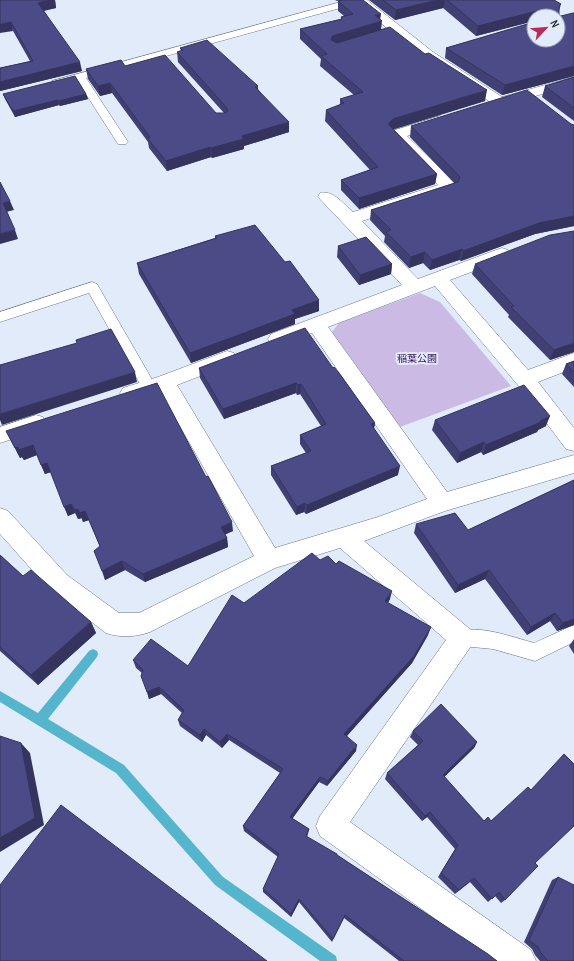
<svg xmlns="http://www.w3.org/2000/svg" width="574" height="961" viewBox="0 0 574 961" font-family="'Archivo Narrow','Noto Sans JP',sans-serif">
  <style>
    .green { fill: #cabae4 }
    .lines { fill: none; stroke-linecap: round; stroke-linejoin: round }
    .stream { fill: #54b5cd; fill-rule: evenodd }
    .service-casing { stroke: #67758a; stroke-width: 1 }
    .minor-casing { stroke: #67758a; stroke-width: 1 }
    .service { fill: #fff; fill-rule: evenodd }
    .minor { fill: #fff; fill-rule: evenodd }
    .wall { fill: #404074 }
    .shaded-wall { fill: #34345e }
    .building { fill: #4b4b87; stroke: #34345e }
    .labels { text-anchor: middle; dominant-baseline: central; stroke-width: 4; stroke-linejoin: round; paint-order: stroke }
    .park-label { font-size: 10px; fill: #370e5b; stroke: #e2ebfa }
  </style>
  <rect width="100%" height="100%" fill="#e2ebfa"/>
  <!-- green -->
  <path class="green" d="M420 293 440 302 511 386 400 427 332 332 339 323Z"/>
  <g class="lines">
    <!-- stream -->
    <path class="stream" d="M93 649 97 651 98 654 97 657 48 719 124 765 223 877 336 956 337 961H320L215 885 116 773 0 702V691L38 713 89 651Z"/>
    <!-- service casing -->
    <g class="service-casing">
      <path id="service" d="M348 0H364L362 2 86 78 128 142 126 144H118L77 80 56 86 51 83 52 81Z
        M92 282 97 284 154 383 156 387 154 391 149 393 144 391 89 293 0 322V312Z
        M574 625V642L535 661 493 649 462 646 456 644 453 638 456 632C478 624 512 637 534 643Z"/>
    </g>
    <!-- minor casing -->
    <g class="minor-casing">
      <path id="minor" d="M353 0H367L433 52 502 97 574 77V85L500 106 495 105 423 58Z
        M440 116 445 118 448 121 445 124 407 136 455 183 457 187 455 191 362 221 418 279 496 250 502 248 508 250 511 254 508 258 450 280 528 370 574 353V368L538 382 574 428V451L566 449 517 384 435 286 328 327 447 492 574 455V473L445 511 364 541 471 630 475 638 471 646 350 822 531 950 536 961H494L320 836 316 826 320 816 446 640 340 548 275 568 150 632C136 637 120 638 106 633L51 591 0 534V508L8 511 67 575 119 613H139L254 556 160 391 130 401 123 398 120 393 123 388 158 377 227 351 234 353 237 358 234 363 177 385 275 548 378 517 427 499 312 333 278 346 271 344 268 339 271 334 402 285 318 197 320 193C334 190 343 204 353 212L438 185 389 134 392 131Z
        M36 415 43 417 46 423 43 429 0 443V427Z"/>
    </g>
    <!-- service -->
    <use href="#service" class="service"/>
    <!-- minor -->
    <use href="#minor" class="minor"/>
  </g>
  <!-- wall -->
  <path class="wall" d="M0 0H55L56 8 44 11 82 71 0 91V68L30 61 13 31Z
    M335 0H363L380 19 381 30 485 101 393 129 437 174 435 184 359 209 341 190V180L370 170 325 121 326 110 340 105V99L354 95 320 66 321 59 300 39V29L341 19V17L344 16 338 11V1L341 0 337 1Z
    M369 0H554L561 4 559 11V14L561 16 574 13V76L502 95 445 58 446 48 558 16H534V21L476 36 443 8 395 20Z
    M180 48 258 86V89L289 132 244 146V149L212 158 211 157 167 171 149 148 148 142 112 93 100 96 88 79 86 69 125 66 216 113H224L178 62 177 52 181 51Z
    M574 77V121L542 97 545 86Z
    M3 94H86L88 99 60 106 59 105 15 117 5 99Z
    M571 124 574 125V226L535 234 461 261 459 260 430 270 423 263 409 268 384 242 385 236 370 220 371 210 454 183 410 137 411 126Z
    M215 236 319 311 295 319V324L191 363 139 274 137 263 215 238Z
    M338 246 392 264 391 274 359 285 337 257Z
    M475 264 574 352 550 360 508 317 509 315 472 274Z
    M574 361V387L562 374 566 364Z
    M199 368H333L375 423 374 429 398 475 306 514 304 512 296 515 271 475V466L306 453 300 444V435L321 426 300 394 297 395 296 393 224 419 200 378Z
    M435 420 546 426 538 430 537 432 483 455 481 452 457 463 432 430Z
    M6 431 233 531 225 534 227 538 228 547 145 582 125 570 105 580 100 547 89 520 83 522 82 518 78 519 75 513 68 516 51 472 45 474 37 455 24 460 22 457 20 458Z
    M574 480V625L557 631 550 621 527 635 485 579 455 593 414 533 416 524 468 530Z
    M0 555 23 576 91 622 96 633 38 685 0 651Z
    M320 560 336 564 390 599 388 603 428 635 412 663 347 736 356 751 327 786 319 782 292 818 309 829 308 834 307 837 337 855 497 961H399L344 918 332 942 299 902 291 917 263 892V889L278 857 244 831 243 826 280 773 229 740 222 748 206 735 202 742 180 726 178 720 182 713 161 694 149 699 142 673 136 668 133 660 188 666 244 603Z
    M574 639V654L569 646Z
    M413 731 477 742 474 748 444 777 484 821 535 863 505 900 501 903 495 896 488 902 470 882 455 894 438 877 455 849 427 817 422 821 385 779 387 773 418 745 410 737Z
    M558 877 574 961H540L535 955 532 949 524 942 552 880Z"/>
  <!-- shaded-wall -->
  <path class="shaded-wall" d="M50 0H55L56 8 40 11 38 3Z
    M438 0H445L443 8 395 20 396 10Z
    M537 11 536 16H534V21L476 36 478 26Z
    M381 14 380 21H382L381 30 330 50 331 40 332 36 375 15Z
    M11 22 13 31 0 33V24Z
    M80 62 82 71 0 91V82Z
    M574 66V76L502 95 505 85Z
    M110 83 112 93 100 96 98 86Z
    M487 90 485 101 392 130 388 133 389 123 393 119Z
    M86 94 88 99 60 106 59 101Z
    M58 100 59 105 15 117 13 111Z
    M289 122V132L244 146V149L212 158 211 148 242 136Z
    M210 147 211 157 167 171 166 161Z
    M437 174 435 184 359 209V198Z
    M10 201 14 210 6 212 3 203Z
    M574 216V226L535 234 461 261 463 251 539 223Z
    M15 230 18 239 0 244V234Z
    M462 249 459 260 430 270 432 260Z
    M425 252 423 263 409 268 411 257Z
    M392 264 391 274 359 285 360 275Z
    M319 300V311L295 319V324L191 363 190 353 292 310Z
    M574 343V352L550 360 554 350Z
    M135 372 137 382 2 425 0 420V414Z
    M296 383V393L224 419 223 409Z
    M301 384 300 394 297 395 298 385Z
    M550 416 546 426 538 430 537 432 483 455 486 445Z
    M375 423 373 432 371 424Z
    M484 442 481 452 457 463 460 453Z
    M33 445 37 455 24 460 22 457 20 458 15 448 18 447Z
    M47 463 51 472 45 474 41 465Z
    M400 466 398 475 306 514 307 505Z
    M305 503 304 512 296 515 297 507Z
    M71 504 75 513 68 516 64 507Z
    M78 509 82 518 78 519 75 510Z
    M85 511 89 520 83 522 80 513Z
    M232 522 233 531 222 536 221 527Z
    M227 538 228 547 145 582 143 574Z
    M122 561 125 570 105 580 102 571Z
    M489 570 485 579 455 593 458 585Z
    M392 591 390 599 384 609 385 601Z
    M555 613 550 621 527 635 531 627Z
    M574 619V625L557 631 563 623Z
    M91 622 96 633 38 685 31 675Z
    M431 627 428 635 412 663 343 740 344 734Z
    M159 687 161 694 149 699 147 692Z
    M204 729 206 735 202 742 200 735Z
    M227 734 229 740 222 748 220 742Z
    M477 742 474 748 440 781 443 775Z
    M21 743 30 753 44 825 0 852V838Z
    M357 745 356 751 327 786 328 781Z
    M320 777 319 782 290 822V817Z
    M430 812 427 817 422 821 425 816Z
    M299 899V902L291 917V914Z"/>
  <!-- building -->
  <path class="building" d="M0 0H50L38 3 80 62 0 82V68L33 61 11 22 0 24Z
    M342 0H363L381 14 375 15 382 21 332 36 331 40 337 43 390 27 425 54 429 53 487 90 393 119 389 123V125L437 174 359 198 341 180 378 167 326 110 344 103 340 99 363 92 321 56 327 54 300 29 342 19 341 17 353 14 338 1Z
    M383 0H438L396 10Z
    M447 0H554L561 4 559 6V14L561 16 573 13H574V66L505 85 446 48 534 22V40H558V16H537V11L478 26Z
    M207 40 258 86 255 87 289 122 242 136 244 139 211 148 210 147 166 161 147 138 150 137 110 83 98 86 86 69 121 60 125 66 165 55 216 113H225L228 111 226 107 177 52 183 50 180 48Z
    M75 76 86 94 59 101 58 100 13 111 3 94Z
    M574 77V108L545 86Z
    M527 90 571 124 574 125V216L539 223 463 251 462 249 432 260 425 252 411 257 386 232 391 230 371 210 458 182 460 177 411 126Z
    M0 182 10 201 3 203 15 230 0 234Z
    M255 225 285 262 290 261 319 300 292 310 295 314 190 353 137 263 217 238 215 236Z
    M574 231V343L554 350 511 307 514 306 475 264 550 235Z
    M366 237 392 264 360 275 338 246Z
    M305 328 333 368 334 367 339 373 375 423 371 424 400 466 307 505 305 503 297 507 271 466 311 451 300 435 326 424 301 384 298 385 296 383 223 409 199 368Z
    M111 329 135 372 0 414V365L77 343 76 340Z
    M574 361V372L566 364Z
    M157 383 206 477 208 476 232 522 221 527 227 538 143 574 122 561 102 571 94 551 100 546 85 511 80 513 78 509 75 510 71 504 64 507 47 463 41 465 33 445 19 450 18 447 15 448 6 431Z
    M524 385 550 416 540 421 541 422 486 445 484 442 460 453 435 420Z
    M574 480V619L563 623 555 613 531 627 489 570 458 585 416 524 455 513 468 530Z
    M312 553 320 560 328 556 336 564 339 561 392 591 385 601 431 627 414 656 344 734 357 745 328 781 320 777 290 817 309 829 306 836 337 854V855L488 954 497 961H404L345 915 333 939 299 899 291 914 263 889 279 854 243 826 283 769 227 734 220 742 204 729 200 735 178 720 184 710 159 687 147 692 141 676 143 670 133 660 151 639 188 666 232 595 244 603Z
    M0 555 23 576 31 570 91 622 31 675 0 647Z
    M441 704 477 742 443 775 484 821 488 817 491 821 528 787 531 790 564 754 574 764V826L535 863 538 866 505 900 499 892 492 899 474 878 459 890 441 873 458 845 430 812 425 816 387 773 423 741 413 731Z
    M0 736 21 743 35 818 0 838Z
    M61 805 267 961H0V885Z
    M558 877 574 885V961H548L541 953 538 947 529 940Z"/>
  <g class="labels">
    <!-- park labels -->
    <g class="park-label">
      <text x="417" y="358">稲葉公園</text>
    </g>
  </g>
  <!-- north arrow -->
  <g transform="translate(546 28) rotate(64)"><circle r="19" fill="#e2ebfa" stroke="#9ca3b0"/>
  <path d="M0-3L7 15L0 10L-7 15Z" fill="#bb2b58"/>
  <text y="-6" font-size="11" font-weight="bold" text-anchor="middle" fill="#323842">N</text>
  </g>
</svg>
